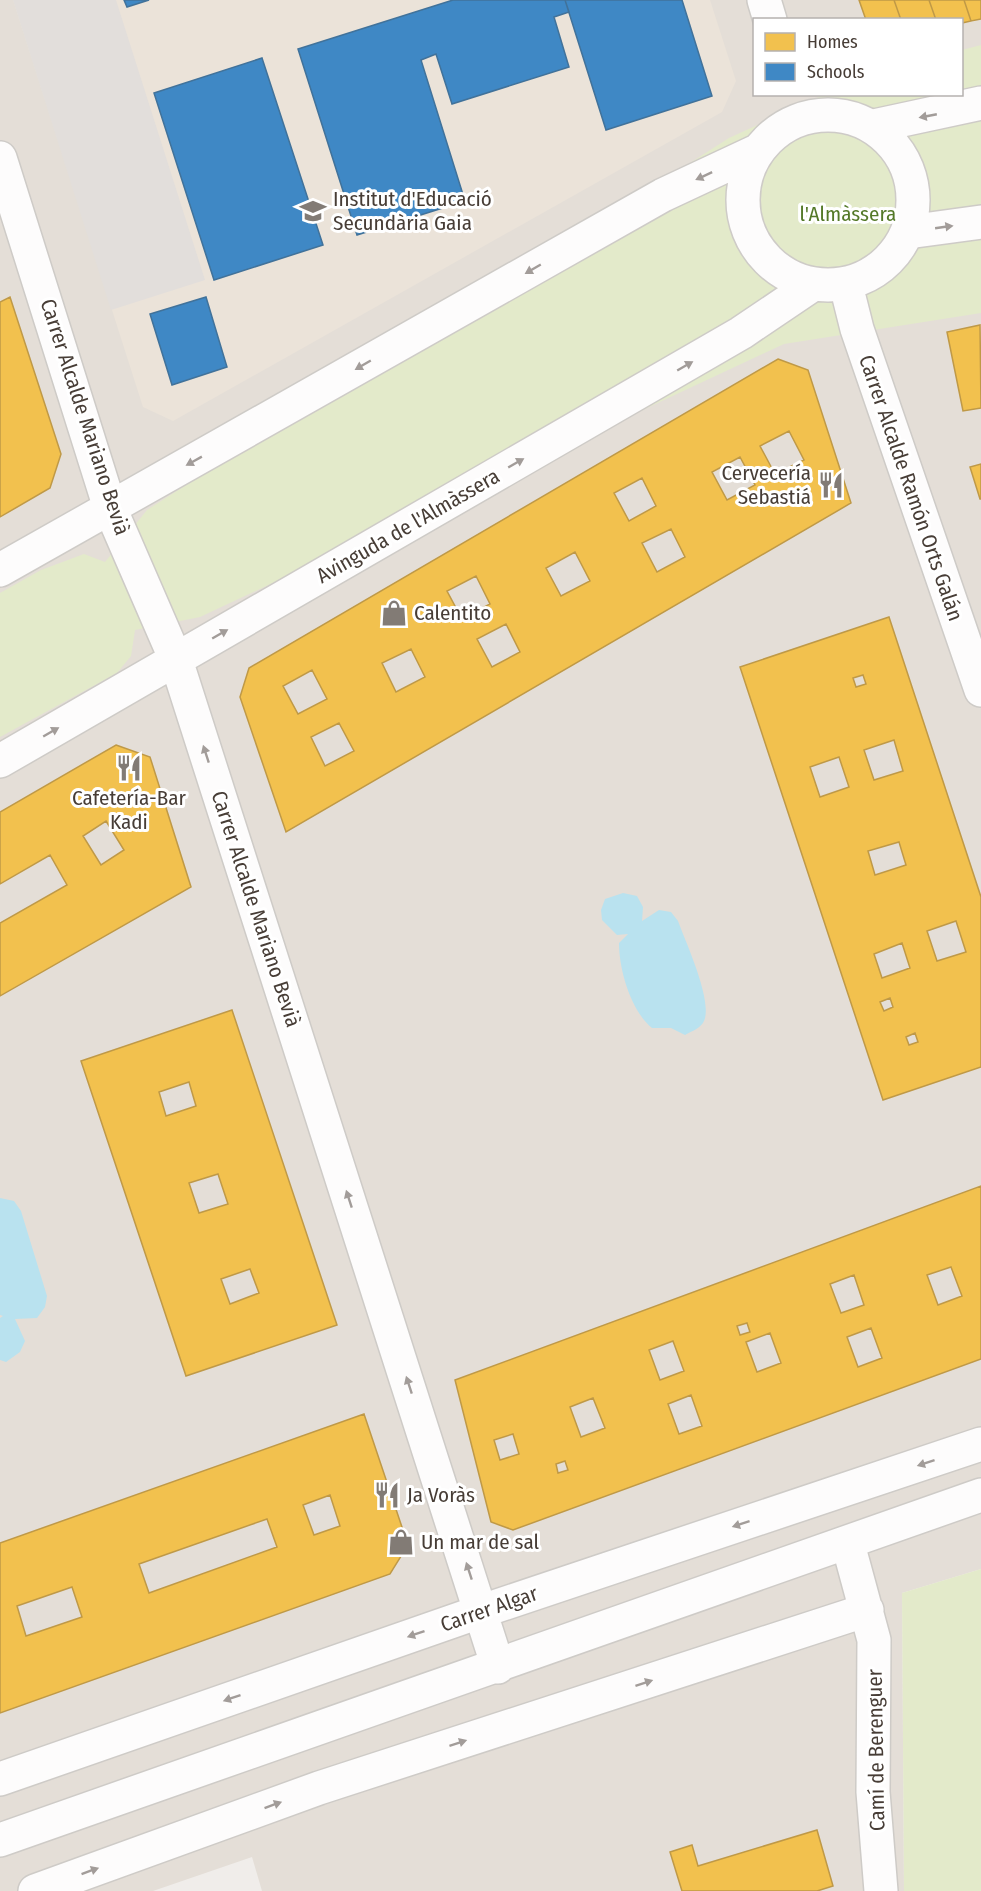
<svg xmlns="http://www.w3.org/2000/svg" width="981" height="1891" viewBox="0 0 981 1891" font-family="'Fira Sans Condensed',sans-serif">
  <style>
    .residential { fill: #e4ded7; fill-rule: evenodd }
    .education { fill: #ebe3d9 }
    .green { fill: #e3eaca }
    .parking { fill: #e2dedb }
    .water { fill: #b9e2ef }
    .homes { fill: #f2c14e; stroke: #bf9947; stroke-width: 1.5; fill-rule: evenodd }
    .schools { fill: #3f88c5; stroke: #41729a; stroke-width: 1.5 }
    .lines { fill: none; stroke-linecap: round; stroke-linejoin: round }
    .street-casing { stroke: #cecbc7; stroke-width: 36 }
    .street { stroke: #fdfcfc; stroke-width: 33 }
    .oneway { fill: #a29c99 }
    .labels { text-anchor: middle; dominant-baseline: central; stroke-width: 6; stroke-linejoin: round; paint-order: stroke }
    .poi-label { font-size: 21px; fill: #473d36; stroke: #fff; text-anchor: start }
    .park-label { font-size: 21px; fill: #547928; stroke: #fff }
    .street-label { font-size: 21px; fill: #473d36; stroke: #fff }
  </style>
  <rect width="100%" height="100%" fill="#f0edea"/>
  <!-- residential -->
  <path class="residential" d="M0 0H981V1569L902 1593 904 1891H262L252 1857 153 1891H0ZM754 20H962V94H754Z"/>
  <!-- education -->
  <path class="education" d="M13 0H710L736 81 722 112 173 421 143 407Z"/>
  <!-- green -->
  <path class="green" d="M981 45V313L784 344 200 617 135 630 131 656 117 673 0 737V593L41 570 84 554 105 562 147 510 729 138 823 95 962 94V50Z
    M981 1569V1891H904L902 1593Z"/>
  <!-- parking -->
  <path class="parking" d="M13 0H116L205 280 111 310Z"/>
  <!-- water -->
  <path class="water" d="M623 893 637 896 643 907 642 921 659 910 671 912 678 921C686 943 713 1001 704 1021 701 1028 692 1031 685 1035L671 1028H652C631 1011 619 970 619 943L628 934 617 935 602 920 601 910 605 899Z
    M0 1198 14 1201 21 1211 47 1296 45 1307 37 1318 15 1319 25 1341 20 1352 6 1362 0 1360V1318L3 1316 0 1315Z"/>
  <!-- homes -->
  <path class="homes" d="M859 0H894L901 20H866Z
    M894 0H929L936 20H901Z
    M929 0H964L971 21 962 23V20H936Z
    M964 0H981V19L971 21Z
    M10 297 61 454 50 488 0 517V302Z
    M980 325 981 408 963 411 947 332Z
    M778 359 808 370 851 503 286 832 240 697 249 668ZM789 431 804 460 775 474 760 446ZM740 457 755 485 727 500 712 472ZM642 478 656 506 629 521 614 493ZM671 529 685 557 657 572 642 543ZM575 552 590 581 561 596 546 568ZM476 576 490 604 462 619 447 591ZM506 624 520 652 492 667 477 639ZM411 649 425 677 396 692 382 663ZM312 670 327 699 298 714 283 686ZM339 723 354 751 325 766 311 737Z
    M981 464V499H980L970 467Z
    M889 617 981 897V1067L883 1100 740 667ZM894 740 903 771 874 780 864 750ZM839 757 849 787 820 797 810 767ZM899 842 906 865 875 875 868 851ZM956 921 966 952 937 961 927 931ZM902 943 910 968 882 978 874 954Z
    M863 675 866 684 856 687 853 678Z
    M116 745 150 757 191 887 0 996V923L67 885 50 855 0 884V812ZM106 821 124 850 101 865 83 836Z
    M890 998 893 1007 884 1011 880 1002Z
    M232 1010 337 1325 186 1376 81 1061ZM189 1082 196 1106 166 1116 159 1092ZM218 1174 228 1204 199 1213 189 1183ZM250 1269 259 1293 230 1304 221 1279Z
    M915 1033 918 1042 909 1045 906 1037Z
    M981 1186V1359L513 1530 491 1522 455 1380ZM951 1267 962 1296 938 1305 927 1275ZM854 1275 864 1305 841 1313 830 1284ZM871 1328 882 1358 858 1367 847 1337ZM770 1333 781 1363 757 1372 746 1342ZM673 1341 684 1371 660 1380 649 1350ZM691 1395 702 1426 679 1434 668 1404ZM593 1398 605 1428 581 1437 570 1407ZM513 1434 519 1454 500 1460 494 1440Z
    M747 1323 750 1332 740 1335 737 1326Z
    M364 1414 408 1545 390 1574 0 1713V1543ZM330 1495 340 1526 314 1535 303 1505ZM267 1519 277 1547 149 1593 139 1564ZM72 1587 82 1617 26 1636 17 1606Z
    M565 1461 568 1470 558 1473 556 1464Z
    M817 1830 833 1886 817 1891H682L670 1852 692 1845 698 1866Z"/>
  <!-- schools -->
  <path class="schools" d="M124 0H149L127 7Z
    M453 0H565L569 12 554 17 569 67 452 104 436 54 421 60 465 201 357 235 298 49Z
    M565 0H682L712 96 606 130Z
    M262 58 323 245 214 280 154 93Z
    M206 297 227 367 172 385 150 314Z"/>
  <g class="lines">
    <!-- street casing -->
    <g class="street-casing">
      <path id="street" d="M764 0 770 20
        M743 200a85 85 0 1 1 170 0a85 85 0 1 1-170 0Z
        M874 126 981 103
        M0 158 110 508 176 660 498 1667
        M908 232 981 222
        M846 285 857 329 981 690
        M0 570 663 195 757 151
        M0 761 741 333 812 285
        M848 1544 874 1640 873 1792 881 1891
        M0 1779 482 1611 981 1444
        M0 1840 981 1495
        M35 1891 319 1788 867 1610"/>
    </g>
    <!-- street -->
    <use href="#street" class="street"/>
  </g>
  <!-- one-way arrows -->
  <defs><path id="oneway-solid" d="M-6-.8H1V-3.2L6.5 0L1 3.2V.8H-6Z" transform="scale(1.5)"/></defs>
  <g class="oneway">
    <use href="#oneway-solid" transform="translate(928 116) rotate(169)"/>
    <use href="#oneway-solid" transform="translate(704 176) rotate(155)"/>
    <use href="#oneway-solid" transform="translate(944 227) rotate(-8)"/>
    <use href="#oneway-solid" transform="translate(533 269) rotate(150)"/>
    <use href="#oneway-solid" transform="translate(363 365) rotate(150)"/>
    <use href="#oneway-solid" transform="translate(685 366) rotate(-30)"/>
    <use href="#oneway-solid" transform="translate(194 461) rotate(151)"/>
    <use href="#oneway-solid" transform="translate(516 463) rotate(-30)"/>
    <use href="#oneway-solid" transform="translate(220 634) rotate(-30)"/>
    <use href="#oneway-solid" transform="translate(51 732) rotate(-30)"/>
    <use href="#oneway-solid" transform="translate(206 754) rotate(-108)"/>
    <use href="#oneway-solid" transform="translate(349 1199) rotate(-108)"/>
    <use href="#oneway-solid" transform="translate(409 1385) rotate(-108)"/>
    <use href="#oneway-solid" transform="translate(926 1463) rotate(162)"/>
    <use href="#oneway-solid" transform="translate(741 1524) rotate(162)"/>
    <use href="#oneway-solid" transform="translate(469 1571) rotate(-108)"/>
    <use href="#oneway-solid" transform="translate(416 1634) rotate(161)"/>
    <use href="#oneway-solid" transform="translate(644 1683) rotate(-18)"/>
    <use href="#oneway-solid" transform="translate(232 1698) rotate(161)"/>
    <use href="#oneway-solid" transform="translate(458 1743) rotate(-18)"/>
    <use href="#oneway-solid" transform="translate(273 1805) rotate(-20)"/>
    <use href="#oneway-solid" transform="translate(90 1871) rotate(-20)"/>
  </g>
  <!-- icons -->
  <defs>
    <g id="school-bare" transform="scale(2.07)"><path d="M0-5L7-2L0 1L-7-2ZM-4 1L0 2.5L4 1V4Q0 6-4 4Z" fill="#827b75" stroke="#fff" stroke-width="2.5" paint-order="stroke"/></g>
    <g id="restaurant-bare" transform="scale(2.07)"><path d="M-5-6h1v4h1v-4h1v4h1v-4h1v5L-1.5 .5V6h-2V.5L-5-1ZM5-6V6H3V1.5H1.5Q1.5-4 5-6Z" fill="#827b75" stroke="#fff" stroke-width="2.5" paint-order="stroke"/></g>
    <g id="shop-bare" transform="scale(2.07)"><path d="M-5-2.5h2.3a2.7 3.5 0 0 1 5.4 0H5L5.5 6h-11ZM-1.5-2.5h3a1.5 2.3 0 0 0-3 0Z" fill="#827b75" stroke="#fff" stroke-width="2.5" paint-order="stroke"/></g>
  </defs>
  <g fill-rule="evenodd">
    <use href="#school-bare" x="313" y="211"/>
    <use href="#restaurant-bare" x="831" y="485"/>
    <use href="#shop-bare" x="394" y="613"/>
    <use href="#restaurant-bare" x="129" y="768"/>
    <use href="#restaurant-bare" x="387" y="1495"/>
    <use href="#shop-bare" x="401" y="1542"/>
  </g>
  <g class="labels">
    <!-- poi labels -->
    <g class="poi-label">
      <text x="333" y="199">Institut d'Educació<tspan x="333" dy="24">Secundària Gaia</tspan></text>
      <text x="811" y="473" text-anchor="end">Cervecería<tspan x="811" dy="24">Sebastiá</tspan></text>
      <text x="414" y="613">Calentito</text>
      <text x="129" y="798" text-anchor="middle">Cafetería-Bar<tspan x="129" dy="24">Kadi</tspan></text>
      <text x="407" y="1495">Ja Voràs</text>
      <text x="421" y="1542">Un mar de sal</text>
    </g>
    <!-- park labels -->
    <g class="park-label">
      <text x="848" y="214">l'Almàssera</text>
    </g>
    <!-- street labels -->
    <g class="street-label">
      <text transform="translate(85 417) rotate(72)">Carrer Alcalde Mariano Bevià</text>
      <text transform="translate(911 488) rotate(71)">Carrer Alcalde Ramón Orts Galán</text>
      <text transform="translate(408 526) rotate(-30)">Avinguda de l'Almàssera</text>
      <text transform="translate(256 909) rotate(72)">Carrer Alcalde Mariano Bevià</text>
      <text transform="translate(489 1609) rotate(-19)">Carrer Algar</text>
      <text transform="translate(876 1750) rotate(-91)">Camí de Berenguer</text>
    </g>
  </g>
  <!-- legend -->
  <rect x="753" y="18" width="210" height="78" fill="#ffffff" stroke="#b5b1af" stroke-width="1.5"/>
  <rect x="765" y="33" width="30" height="18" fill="#f2c14e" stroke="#b5b1af" stroke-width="1.5"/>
  <text x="807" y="48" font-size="18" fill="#473d36">Homes</text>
  <rect x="765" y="63" width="30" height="18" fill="#3f88c5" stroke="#b5b1af" stroke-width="1.5"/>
  <text x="807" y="78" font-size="18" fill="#473d36">Schools</text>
</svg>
